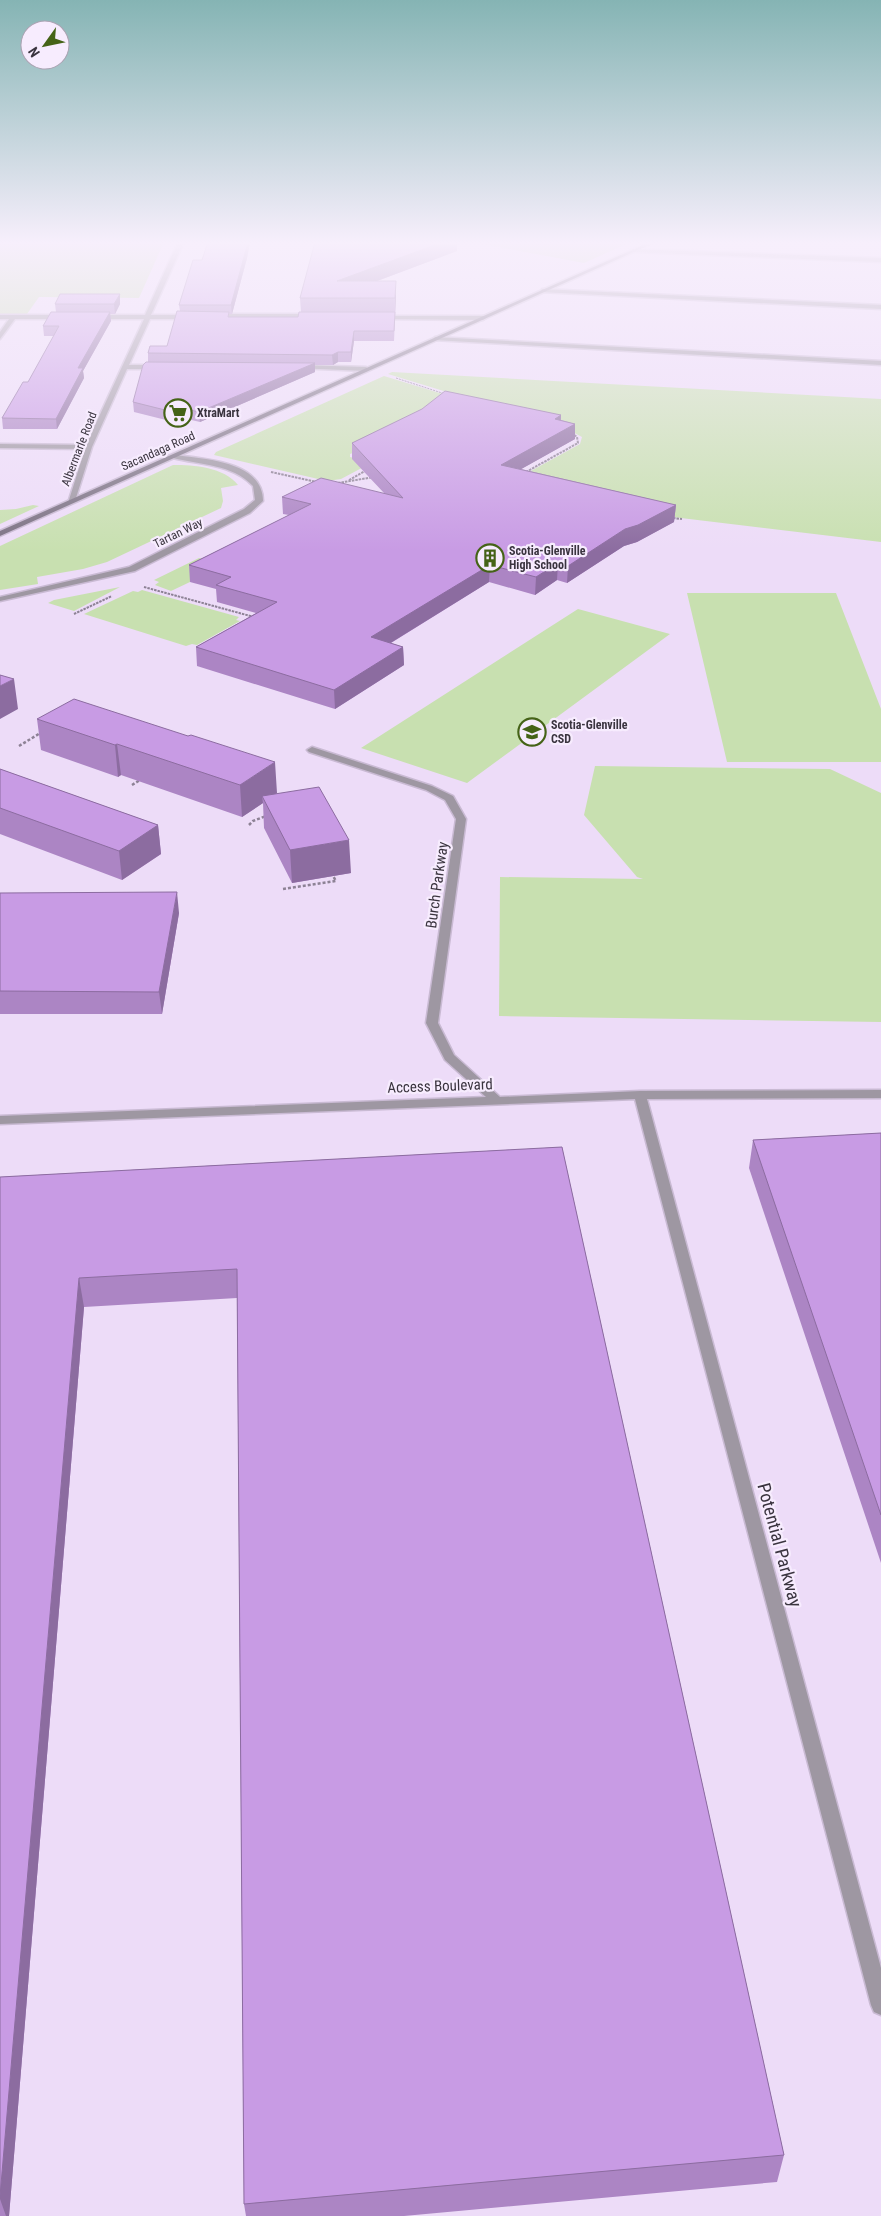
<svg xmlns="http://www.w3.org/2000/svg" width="881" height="2216" viewBox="0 0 881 2216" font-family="'Roboto Condensed',sans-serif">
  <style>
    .green { fill: #c8e0b0 }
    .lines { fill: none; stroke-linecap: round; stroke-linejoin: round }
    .lane-casing { stroke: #c9bad3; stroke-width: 3 }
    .street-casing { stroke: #c9bad3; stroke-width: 3 }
    .secondary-casing { stroke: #c9bad3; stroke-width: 3 }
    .path-far2 { stroke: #8d8295; stroke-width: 1; stroke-dasharray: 2 1; stroke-linecap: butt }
    .path-far1 { stroke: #8d8295; stroke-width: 2; stroke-dasharray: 2.5 1; stroke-linecap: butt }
    .path { stroke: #8d8295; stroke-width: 2.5; stroke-dasharray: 3 2; stroke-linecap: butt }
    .lane { fill: #9e97a2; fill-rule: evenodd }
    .street { fill: #9e97a2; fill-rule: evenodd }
    .secondary { fill: #7c7283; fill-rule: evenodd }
    .wall { fill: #ac85c4 }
    .shaded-wall { fill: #8c6ca0 }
    .building { fill: #c89be4; stroke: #8c6ca0 }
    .labels { text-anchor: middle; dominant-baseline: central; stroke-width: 4.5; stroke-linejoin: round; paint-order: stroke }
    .far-poi-label { font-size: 12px; font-weight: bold; fill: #3a343f; stroke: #f7ecfe; text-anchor: start }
    .far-street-label { font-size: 12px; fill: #3a343f; stroke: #f7ecfe }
    .street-label { font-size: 15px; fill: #3a343f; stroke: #f7ecfe }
    .near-street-label { font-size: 18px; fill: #3a343f; stroke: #f7ecfe }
  </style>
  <rect width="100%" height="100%" fill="#eddcf8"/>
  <!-- green -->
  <path class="green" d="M0 242H164L139 298 39 297 27 314H0Z
    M472 242H631L584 263Z
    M392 372 881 399V542L656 515 518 478 580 444 582 437 565 428 388 374Z
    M384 376 485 407 350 454V457L373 462 341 479 327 481 214 455 216 452Z
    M173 465C194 465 224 467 238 485L221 488 223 501 221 508 107 562 83 569 37 577 38 584 0 590V546Z
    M33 505 39 506 0 524V510L16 509Z
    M199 558 204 559 190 582 171 591 155 585 159 582 154 580Z
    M120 587 74 611 48 603 54 600Z
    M142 590 239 617 236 620 240 621 197 645 192 644 186 646 84 614 133 591 138 592Z
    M687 593H836L881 709V762H727Z
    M578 609 670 634 467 783 361 748Z
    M595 766 830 769 881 793V1022L499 1016 500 877 643 879 637 877 584 815Z"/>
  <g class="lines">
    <!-- lane casing -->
    <g class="lane-casing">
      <path id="lane" d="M537 242H569L539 244Z
        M175 455C204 459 263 461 263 501L250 513 135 571 0 601V597L129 567 244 509 255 500 253 486C232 464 201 465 173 458L171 457Z
        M312 747 432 786 453 796 466 819 438 1023 454 1055 500 1097 640 1091 881 1090V1098L647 1099 881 1968V2015L874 2012 871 2005 635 1099 0 1124V1116L486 1097 445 1060 426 1023 456 819 445 800 426 790 309 752 307 750Z"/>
    </g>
    <!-- street casing -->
    <g class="street-casing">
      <path id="street" d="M178 242H184L151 315H191L194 317 191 319H150L129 365H158L161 367 158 369H127L92 447 75 501 68 503 85 449 0 448V444L86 445 144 319H93L90 317 93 315H145Z
        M632 249 881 258V262L634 252Z
        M542 289 881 305V309L540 292Z
        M213 314H313L316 316 313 318 211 317Z
        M0 315H66L69 317 66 319H15L0 339V332L9 319H0Z
        M376 316H483L486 318 483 320 378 319Z
        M435 337 881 361V365L433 340Z
        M298 365 366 367 369 369 366 371 296 368Z"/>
    </g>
    <!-- secondary casing -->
    <g class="secondary-casing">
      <path id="secondary" d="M650 242H656L0 536V531Z"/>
    </g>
    <!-- path-far2 -->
    <path class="path-far2" d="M396 378 445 394"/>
    <!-- path-far1 -->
    <path class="path-far1" d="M271 472 317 482
      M526 472 578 443 577 437 573 434
      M349 480 367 470
      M338 483 374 477
      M673 518 682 519
      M144 587 254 617
      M74 614 112 596"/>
    <!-- path -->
    <path class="path" d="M19 746 42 732
      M132 785 140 780
      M249 825 253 821 266 816
      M283 889 336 881 333 876"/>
    <!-- lane -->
    <use href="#lane" class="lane"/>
    <!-- street -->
    <use href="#street" class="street"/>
    <!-- secondary -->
    <use href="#secondary" class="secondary"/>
  </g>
  <!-- wall -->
  <path class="wall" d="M208 242H250L247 258 232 314H229V317H298L301 312 300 298 317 242H457V251L377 281 396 296 394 341H354L351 362H338L333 365H315V372L200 422 187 419 178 423 134 412 133 402 148 362V353L167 346 180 311 179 305 202 260Z
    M55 304H120L115 314H110L111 321 83 371 84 378 57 429H3L2 418 28 382 54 336H44L43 326 56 312Z
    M561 415V420L575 424V439L521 469 676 505 674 522 637 542 624 546 567 583 557 580 535 595 489 582 391 643 403 647 404 665 335 709 197 666 196 647 256 613 217 602 216 589 190 582 189 565 289 515 283 514 282 497 384 493 352 459V443Z
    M37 719 277 793 276 794 351 873 292 883 264 828 263 803 242 817 121 775 118 777 41 750Z
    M0 769 158 825 161 854 122 880 0 834Z
    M0 893 179 913 162 1014H0Z
    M881 1133V1563L749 1168 753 1140Z
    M562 1147 784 2155 777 2182 404 2216H246L244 2204 237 1298 84 1307 9 2216H0V1177Z"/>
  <!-- shaded-wall -->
  <path class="shaded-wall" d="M248 242H250L247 258 232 314 231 305Z
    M443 242H457V251L337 296V281Z
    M396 281V296L395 314V298Z
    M120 294V304L115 314 114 304Z
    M110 312 111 321 83 371 84 378 57 429 56 419 78 368Z
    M354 331V341L351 362V352Z
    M338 352V362L333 365 332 355Z
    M315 363V372L200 422 199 412Z
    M186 409 187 419 178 423 177 413Z
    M561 415 560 431 555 419Z
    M575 424V439L500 481 501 465Z
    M676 505 674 522 637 542 624 546 567 583 568 566 625 529Z
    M558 563 557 580 535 595 536 577Z
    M490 565 489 582 371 655V637Z
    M403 647 404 665 335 709 334 690Z
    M14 679 18 709 0 719V686Z
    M117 744 121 775 118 777 115 745Z
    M275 762 277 793 265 801 262 796 263 803 242 817 240 785Z
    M158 825 161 854 122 880 119 851Z
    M349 840 351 873 292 883 290 850Z
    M177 892 179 913 162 1014 159 992Z
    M79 1278 84 1307 9 2216H6L0 2199V2196Z"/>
  <!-- building -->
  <path class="building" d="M208 242H248L231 305H179L193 260H202Z
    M315 242H443L337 281H396L395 298H300Z
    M60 294H120L114 304H55Z
    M177 311 229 312 228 317H298L299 312H395L394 331H354L351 352H338L332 355 148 353 150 346H167Z
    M51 312H110L78 368H83L56 419 2 418 23 382H28L59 326H43Z
    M146 362 315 363 199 412 186 409 177 413 133 402 143 365Z
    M445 391 561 415 555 419 575 424 501 465 676 505 638 525 625 529 568 566 558 563 536 577 490 565 371 637 403 647 334 690 196 647 277 602 216 585 231 577 189 565 311 504 282 497 321 478 403 498 352 443 422 409Z
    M0 675 14 679 0 686Z
    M74 699 188 736 191 735 275 762 240 785 117 744 115 745 37 719Z
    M0 769 158 825 119 851 0 808Z
    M319 787 349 840 290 850 262 796Z
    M177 892 159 992 0 991V893Z
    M881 1133V1515L753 1140Z
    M562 1147 784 2155 244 2204 237 1269 79 1278 0 2196V1177Z"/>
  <!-- sky -->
  <linearGradient id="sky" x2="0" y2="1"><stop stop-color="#85b4b4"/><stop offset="0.44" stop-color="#f7effc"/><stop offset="1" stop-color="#f7effc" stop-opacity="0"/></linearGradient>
  <rect width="881" height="552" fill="url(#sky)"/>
  <!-- icons -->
  <defs>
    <g id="supermarket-ring" transform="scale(1.4375)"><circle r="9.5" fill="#f7ecfe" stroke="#456317" stroke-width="1.5"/><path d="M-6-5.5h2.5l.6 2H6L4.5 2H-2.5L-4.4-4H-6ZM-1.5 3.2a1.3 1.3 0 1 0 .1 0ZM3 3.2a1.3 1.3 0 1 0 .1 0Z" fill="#456317"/></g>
    <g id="building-ring" transform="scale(1.4375)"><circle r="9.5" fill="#f7ecfe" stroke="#456317" stroke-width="1.5"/><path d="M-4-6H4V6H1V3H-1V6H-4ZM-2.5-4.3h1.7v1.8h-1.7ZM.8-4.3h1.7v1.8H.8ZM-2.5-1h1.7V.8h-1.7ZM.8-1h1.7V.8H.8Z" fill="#456317"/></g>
    <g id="school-ring" transform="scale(1.4375)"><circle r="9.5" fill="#f7ecfe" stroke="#456317" stroke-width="1.5"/><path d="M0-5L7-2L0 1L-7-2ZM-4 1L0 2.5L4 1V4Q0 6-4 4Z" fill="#456317"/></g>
  </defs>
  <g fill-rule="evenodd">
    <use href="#supermarket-ring" x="178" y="413"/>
    <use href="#building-ring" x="490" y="558"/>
    <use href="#school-ring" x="532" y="732"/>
  </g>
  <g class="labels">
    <!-- far-poi labels -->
    <g class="far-poi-label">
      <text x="197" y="413">XtraMart</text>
      <text x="509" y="551">Scotia-Glenville<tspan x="509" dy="14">High School</tspan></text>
      <text x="551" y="725">Scotia-Glenville<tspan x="551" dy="14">CSD</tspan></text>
    </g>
    <!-- far-street labels -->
    <g class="far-street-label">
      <text transform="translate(79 449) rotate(-69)">Albermarle Road</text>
      <text transform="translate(158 451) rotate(-24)">Sacandaga Road</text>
      <text transform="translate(178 533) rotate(-26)">Tartan Way</text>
    </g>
    <!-- street labels -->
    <g class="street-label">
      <text transform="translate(437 885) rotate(-82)">Burch Parkway</text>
      <text transform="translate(440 1086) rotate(-2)">Access Boulevard</text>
    </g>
    <!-- near-street labels -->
    <g class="near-street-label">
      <text transform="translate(780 1545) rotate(75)">Potential Parkway</text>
    </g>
  </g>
  <!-- north arrow -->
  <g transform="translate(45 45) rotate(237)"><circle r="24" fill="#f7ecfe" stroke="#aba2b2"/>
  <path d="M0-4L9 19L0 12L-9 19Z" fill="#456317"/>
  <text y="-8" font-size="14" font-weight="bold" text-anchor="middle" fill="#3a343f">N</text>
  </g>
</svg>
